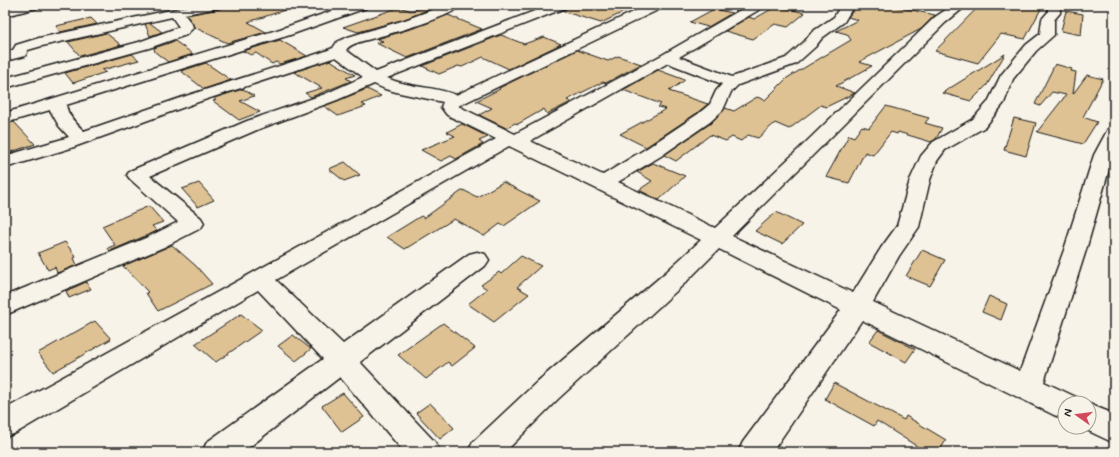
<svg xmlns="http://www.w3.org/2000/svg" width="1119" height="457" viewBox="0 0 1119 457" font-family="Mynerve,sans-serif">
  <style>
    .building { fill: #dfc293; stroke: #1c1c1c }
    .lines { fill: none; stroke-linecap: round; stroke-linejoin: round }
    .minor-casing { stroke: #1c1c1c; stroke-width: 3 }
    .minor { fill: #f7f3e8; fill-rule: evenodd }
  </style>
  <rect width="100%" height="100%" fill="#f7f3e8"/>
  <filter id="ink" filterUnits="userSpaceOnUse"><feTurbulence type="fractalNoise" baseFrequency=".025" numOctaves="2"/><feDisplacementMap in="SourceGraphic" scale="8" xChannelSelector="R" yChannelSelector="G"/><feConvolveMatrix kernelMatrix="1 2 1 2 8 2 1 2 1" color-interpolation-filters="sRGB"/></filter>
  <g filter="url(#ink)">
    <!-- building -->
    <path class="building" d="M223 5H290L291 8 248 22 266 32 227 43 194 27 187 15 219 9Z
      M568 5H638L601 23 562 11 566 9Z
      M858 5H889L935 15 921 29 859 62 872 66 836 86 855 93 826 107 821 105 789 129 775 123 758 138 748 135 741 141 732 137 726 141 710 135 676 161 664 155 711 123 725 108 734 111 757 97 765 100 787 78 851 40 847 34 836 31 858 20 848 17Z
      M980 5H1043L1025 39 1001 34 978 63 935 51Z
      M426 6 432 8 405 19 358 32 343 27 400 7 411 11Z
      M777 6 805 13 788 27 775 24 753 39 725 31 749 17 754 19Z
      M714 9 732 13 708 27 690 22Z
      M1066 11 1083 14 1081 35 1061 31Z
      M448 15 482 29 407 58 376 43 383 41 377 39 420 26Z
      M91 18 97 24 60 32 56 26Z
      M150 23 162 32 150 36 145 24Z
      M106 33 121 45 80 56 68 42Z
      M501 35 524 44 544 37 561 44 509 69 483 57 462 67 458 66 439 74 422 66Z
      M280 40 307 56 280 64 276 62 272 64 256 53 251 55 243 51Z
      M175 41 193 54 168 62 155 52 154 48Z
      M577 50 608 61 618 56 641 64 606 83 603 82 567 100 571 102 547 114 544 109 518 124 515 123 506 128 479 115 492 108 476 101 500 89 499 88Z
      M132 54 139 60 102 70 106 72 73 83 65 73Z
      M1005 54 987 85 971 101 942 93Z
      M330 60 355 75 346 78 351 81 311 97 305 93 322 88 294 72Z
      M206 63 231 80 204 89 181 71Z
      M1055 64 1072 69 1071 71 1076 72 1073 94 1087 75 1103 79 1083 117 1097 122 1083 144 1037 132 1066 95 1052 92 1040 106 1035 104Z
      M658 70 685 80 669 91 708 104 697 113 646 147 620 134 666 109 658 107 661 104 623 90Z
      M243 89 254 96 240 101 260 112 239 120 213 101 216 100 214 98Z
      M367 89 381 96 362 104 366 106 338 116 324 106Z
      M886 106 929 118 925 123 942 128 936 139 931 142 898 132 897 134 891 132 873 155 865 152 849 183 826 177 849 135 854 137 862 126 869 128Z
      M1014 118 1036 123 1026 156 1004 150Z
      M14 122 35 144 11 152 5 146V124Z
      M462 124 488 137 479 141 483 144 456 159 451 156 441 161 421 150 455 136 447 132Z
      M345 162 360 175 344 181 329 169Z
      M653 163 685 176 659 200 639 190 652 181 637 172Z
      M503 182 540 201 504 226 500 224 484 236 454 219 405 249 387 237 421 216 424 218 463 190 477 197Z
      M199 183 214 200 198 207 182 189Z
      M149 206 163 222 152 226 157 231 110 251 108 248 115 245 102 226Z
      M776 212 802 225 782 244 755 231Z
      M65 242 76 257 74 258 77 265 57 273 55 267 48 270 38 253Z
      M172 245 196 266 212 284 158 311 146 293 148 292 123 266Z
      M922 250 945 260 930 286 906 276Z
      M521 256 541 266 517 287 529 294 494 322 468 304 487 289 481 285 499 272 501 274Z
      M86 282 91 289 69 298 66 291Z
      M989 296 1007 304 1001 320 982 312Z
      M241 314 262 330 216 362 195 344Z
      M95 321 111 339 53 372 38 353Z
      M443 323 475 348 452 366 448 362 426 379 398 355Z
      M878 330 915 349 906 362 869 342Z
      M293 335 311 349 296 361 278 346Z
      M834 383 904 420 906 416 946 440 939 452H926L877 421 874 426 825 399Z
      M343 393 364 417 342 432 322 406Z
      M430 403 454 428 440 439 416 413Z"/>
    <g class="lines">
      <!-- minor casing -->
      <g class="minor-casing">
        <path id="minor" d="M18 5H39L37 8 5 16V8Z
          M194 5H221L219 8 184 14 192 24 193 28 186 35 149 48 5 88V78L139 42 179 27 172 17 42 46 28 50 25 56 5 61V53L13 50 16 45 39 38Z
          M349 5H368L366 8 290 35 66 105C68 116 76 124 84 131L189 95 323 52 333 48 337 42 348 37 405 20 445 5H461C453 17 388 34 371 39 363 41 351 43 346 50L376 72 550 5H567L565 8 387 78C409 88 434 86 456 95L648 5H664L662 8 458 106 515 134 662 55 749 5H764L762 8 679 57 732 77 786 58 805 41 812 32 834 17 841 5H854L844 22 822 38 815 47 796 64 738 85 731 92 723 110 710 122 661 156 618 182 715 228 800 148 935 17 953 5H967L945 23 732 236 853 293 881 248 897 226 910 180 921 156 933 142 973 119 988 102 1001 75 1026 45 1040 34 1042 19 1048 12V5H1060V13L1054 20V35L1036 51 1013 79 1004 103 985 127 945 150 937 161 930 180 919 227 899 256 873 302 1020 371 1064 250 1094 155 1108 129 1114 128V152L1086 250 1044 382 1076 397 1078 403H1065V419L1054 415 862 320 772 452H738L743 442 841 310 719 249 683 285 558 399 505 452H468L473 442 538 381 665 273 701 240 509 146 276 280 343 344 469 254 477 252 485 254 489 260 485 266 360 362 435 442 440 452H404L340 377 243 452H202L207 442 323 359 258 290 16 433 5 437V409L496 139 447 115 441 107 443 102 400 93 385 89 374 84 337 100 259 129 150 176 201 218 204 223 201 228 164 247 5 315V296L148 237 178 222 130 179 127 175 130 171 247 121 325 94 363 77 336 57 201 101 71 148 5 168V156L69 137 59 126 50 110 5 123V113L280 29ZM668 63 722 84 716 91 710 104 698 114 647 148 603 175 530 141Z
          M1089 404 1114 414V443L1080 427H1089Z"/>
      </g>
      <!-- minor -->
      <use href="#minor" class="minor"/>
    </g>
  </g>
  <!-- margin -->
  <rect width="1119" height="457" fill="none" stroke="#f7f3e8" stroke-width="20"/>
  <rect x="10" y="10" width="1099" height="437" fill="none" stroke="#1c1c1c" stroke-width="1.5" filter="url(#ink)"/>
  <!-- north arrow -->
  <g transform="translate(1077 415) rotate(284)"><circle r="19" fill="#f7f3e8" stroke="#9f9d96"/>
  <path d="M0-3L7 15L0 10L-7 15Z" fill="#d1495b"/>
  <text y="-6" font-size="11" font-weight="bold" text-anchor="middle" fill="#1c1c1c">N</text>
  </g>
</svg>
